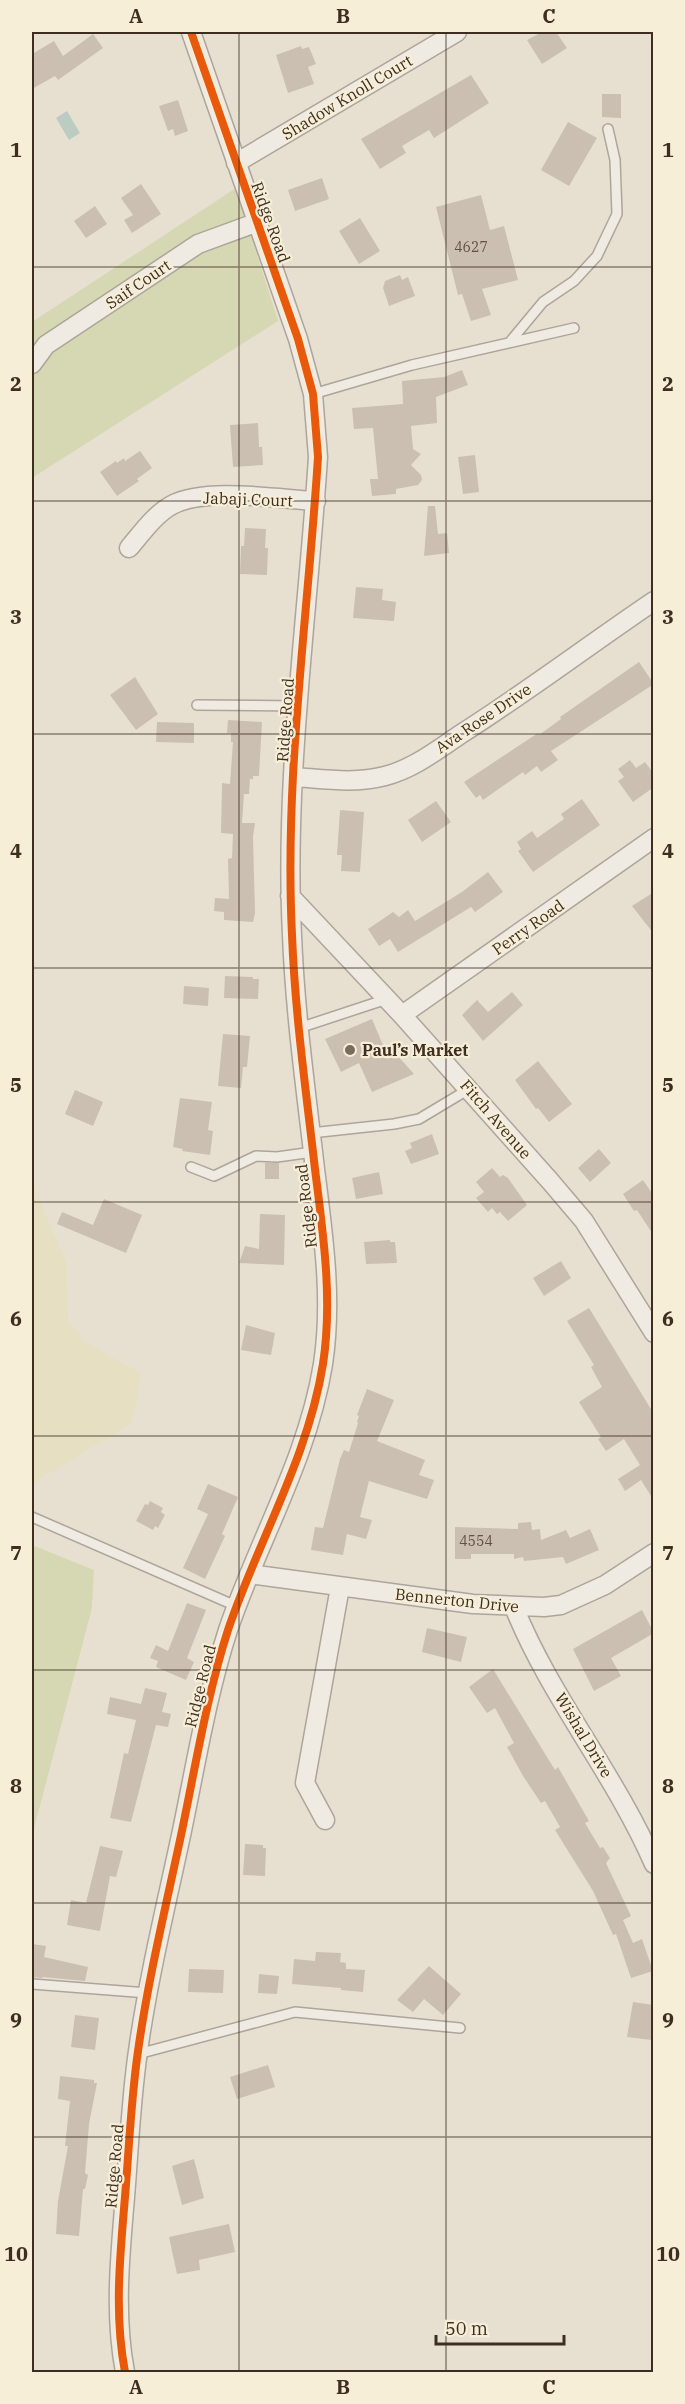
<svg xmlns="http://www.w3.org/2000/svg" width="685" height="2404" viewBox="0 0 685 2404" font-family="'IBM Plex Serif',serif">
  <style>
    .farmland { fill: #e6dfc2 }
    .green { fill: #d6d7b3 }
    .water { fill: #bcccc2 }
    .building { fill: #cbbfb2 }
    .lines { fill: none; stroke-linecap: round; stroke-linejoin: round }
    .lane-casing { stroke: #ada599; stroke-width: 12 }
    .street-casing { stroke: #ada599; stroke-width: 21 }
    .lane { stroke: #efebe3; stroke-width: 9 }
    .street { stroke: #efebe3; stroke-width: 18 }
    .cycleway-casing { stroke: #f7eed8; stroke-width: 11 }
    .cycleway { stroke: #e8590c; stroke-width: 8 }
    .grid { fill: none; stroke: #3d2e20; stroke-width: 1.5; stroke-opacity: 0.55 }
    .poi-dot { fill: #786c5e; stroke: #f7eed8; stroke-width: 2 }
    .labels { text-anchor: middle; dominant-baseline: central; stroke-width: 4.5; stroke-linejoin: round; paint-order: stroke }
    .number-label { font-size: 14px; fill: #605244 }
    .street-label { font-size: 16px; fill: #3d2e20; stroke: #f7eed8 }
    .poi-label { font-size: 16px; font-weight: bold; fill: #3d2e20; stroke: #f7eed8; text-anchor: start }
    .neatline { fill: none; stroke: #3d2e20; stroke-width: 2 }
    .grid-label { font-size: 20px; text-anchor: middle; font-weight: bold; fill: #3d2e20 }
  </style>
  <rect width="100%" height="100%" fill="#e7e0d1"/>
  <!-- farmland -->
  <path class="farmland" d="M32 1184 67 1264 68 1321 86 1343 141 1373 132 1423 32 1484Z"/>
  <!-- green -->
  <path class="green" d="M236 188 278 321 32 478V322Z
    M32 1545 94 1570 92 1608 32 1836Z"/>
  <!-- water -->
  <path class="water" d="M67 111 80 133 69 140 56 118Z"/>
  <!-- building -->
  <path class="building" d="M542 32H556L567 48 542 64 527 40Z
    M93 34 103 48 58 80 55 76 32 89V54L54 41 63 56Z
    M301 46 302 49 309 47 316 64 308 67 314 84 288 93 276 55Z
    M471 75 489 103 434 138 429 130 402 146 406 153 380 169 361 139Z
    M602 94H621V118L602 117Z
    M178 100 188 131 175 136 173 129 168 131 159 106Z
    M568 122 597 138 569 186 541 170Z
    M322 178 329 199 295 211 288 190Z
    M141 184 161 214 132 233 124 220 133 215 121 198Z
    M481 195 490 230 504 226 518 280 482 289 491 315 471 321 462 294 458 295 436 207Z
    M95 206 107 224 86 238 74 221Z
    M360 218 380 251 359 264 339 231Z
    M400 275 402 280 408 277 415 296 389 306 383 288 385 281Z
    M462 370 468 385 436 397 437 423 411 426 413 449 421 454 411 465 421 475 422 480 418 485 396 489V494L372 496 370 479H378L373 428 354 429 352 408 403 404 402 381 444 377Z
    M258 423 259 447H262L263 465 233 467 230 425Z
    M140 451 152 468 137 479 139 481 117 496 100 472 116 461 117 463 124 458 125 461Z
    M475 455 479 492 463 494 458 457Z
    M428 506H435L438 534 447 533 449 553 424 556Z
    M245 528 266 529 265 548H268L267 575 240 574 241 546H244Z
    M356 587 383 589 382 600 396 602 394 621 353 618Z
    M639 662 654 684 551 751 558 760 541 772 537 766 525 775 523 772 483 800 480 795 476 798 464 782 538 733 539 735 561 719 560 717Z
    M135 677 158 714 136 730 110 695Z
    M228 720 262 722 259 776H253V779H250L249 794H244L242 823H255L253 837 255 913 253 922 224 920V912L214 911 215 898 229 899 228 859 232 858 233 834 221 833 222 783 230 784 233 742H231V733H227Z
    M157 722 194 723V743L156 742Z
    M630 760 636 768 645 762 654 774V787L633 802 618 781 624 777 618 769Z
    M582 799 600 825 533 872 518 851 521 849 517 842 532 831 537 838 564 819 561 814Z
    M436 801 451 822 422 842 408 820Z
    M340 810 364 812 360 872 341 871 342 855H337Z
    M488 872 503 892 475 912 471 907 398 952 390 939 379 946 368 929 393 912 399 917 408 910 415 921 462 892Z
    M654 892V934L632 906Z
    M225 976 253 977V979H259L258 999 224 998Z
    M184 986 209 988 208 1006 183 1004Z
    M512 992 523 1005 483 1041 462 1015 477 1000 488 1012Z
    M372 1019 388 1057 395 1053 414 1074 372 1092 359 1063 341 1072 325 1039Z
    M223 1034 250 1036 247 1067H243L241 1088 218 1086Z
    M538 1061 572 1104 549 1122 538 1108 536 1109 515 1080Z
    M75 1090 103 1102 93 1126 65 1114Z
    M180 1098 212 1102 208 1130 213 1131 210 1155 182 1151 183 1149 173 1147Z
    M432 1134 439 1154 411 1164 405 1151 412 1148 410 1143Z
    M599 1149 611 1163 590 1182 578 1168Z
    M265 1163H279V1179H265Z
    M492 1168 500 1177 503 1175 508 1178 527 1205 508 1221 500 1212 497 1214 492 1208 488 1212 476 1198 484 1192 476 1182Z
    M379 1172 383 1194 356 1199 352 1178Z
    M643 1180 654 1196V1236L637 1210 634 1211 623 1194Z
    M104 1199 142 1215 126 1253 57 1224 62 1212 93 1225Z
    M260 1214 285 1215 284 1265 239 1263 245 1246 259 1249Z
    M390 1240V1242H395L397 1263 366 1264 364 1242Z
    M561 1261 571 1278 544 1296 533 1278Z
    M589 1308 654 1414V1501L641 1480 625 1491 618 1479 640 1465 624 1439 606 1451 598 1439 601 1437 579 1402 602 1387 591 1367 594 1365 567 1321Z
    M246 1325 275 1333 271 1355 241 1350Z
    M367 1389 394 1400 377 1441 425 1460 419 1475 434 1480 427 1499 369 1481 360 1517 372 1520 366 1539 347 1534 343 1555 311 1550 315 1527 323 1528 340 1459 344 1450 349 1452 358 1423 357 1422 359 1416 357 1415Z
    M208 1484 238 1497 222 1534 225 1536 205 1579 183 1568 208 1514 197 1509Z
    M150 1501 163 1508 161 1512 165 1515 158 1528 155 1526 153 1530 136 1521 145 1504 148 1505Z
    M531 1522 532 1530 540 1529 541 1540 566 1530 570 1538 590 1529 599 1550 566 1564 563 1557 524 1561 523 1557 514 1559V1554H471V1559H455V1527L518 1529V1523Z
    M187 1603 206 1610 187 1658 194 1662 186 1680 156 1667 158 1661 150 1658 156 1645 168 1651Z
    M642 1610 654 1633 611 1658 621 1676 594 1691 573 1649Z
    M427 1628 467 1637 461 1662 422 1652Z
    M493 1669 555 1770 558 1767 589 1821 585 1823 600 1848 603 1847 610 1858 606 1863 631 1916 623 1920 633 1943 642 1939 653 1971 631 1978 616 1934 613 1935 593 1891 555 1830 560 1827 545 1801 541 1803 523 1776 507 1747 514 1743 495 1708 487 1713 469 1687Z
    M145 1688 167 1693 162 1712 171 1714 168 1727 156 1725 131 1822 110 1818 124 1753 128 1754 136 1720 107 1714 110 1697 141 1704Z
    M245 1844 263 1845V1848H266L265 1876 243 1875Z
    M100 1846 123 1851 116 1877 110 1876 100 1931 67 1925 71 1900 86 1903Z
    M32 1944 46 1946 44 1957 88 1967 85 1981 42 1977 43 1969 42 1978 32 1977Z
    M316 1952 341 1953 340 1962 346 1963V1969L365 1970 363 1992 341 1990V1988L292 1984 294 1959 315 1961Z
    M429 1966 461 1994 443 2015 424 1999 413 2012 397 2000Z
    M189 1969 224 1970 223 1993 188 1992Z
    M259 1974 279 1976 277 1994 258 1993Z
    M633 2002 654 2005 651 2040 627 2037Z
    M75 2015 99 2018 95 2050 71 2047Z
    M268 2065 275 2087 237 2099 230 2077Z
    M60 2076 94 2080V2083H97L89 2124 85 2173 88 2175 85 2189H83L79 2236 56 2234 58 2201 68 2146H65L70 2101 58 2099Z
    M194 2159 204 2198 182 2205 172 2166Z
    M229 2224 235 2252 199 2260 200 2270 177 2274 169 2237Z"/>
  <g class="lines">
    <!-- lane casing -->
    <g class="lane-casing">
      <path id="lane" d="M509 343 543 302 574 281 597 256 617 214 615 160 608 129
        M313 394 412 365 574 328
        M197 705 299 706
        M299 1028 387 999
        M311 1133 394 1124 419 1119 469 1089
        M191 1167 214 1176 256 1156 277 1157 313 1152
        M32 1517 236 1606
        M32 1984 148 1993
        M138 2054 295 2012 460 2028"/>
    </g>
    <!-- street casing -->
    <g class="street-casing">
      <path id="street" d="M236 163 457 32
        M32 364 46 345 198 244 258 222
        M129 548C141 534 155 514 172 505 205 487 278 499 316 501
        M294 777C324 779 355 784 385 776 413 769 437 750 461 734 527 692 589 645 654 601
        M290 896 402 1015 550 1181 584 1221 654 1333
        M402 1015 654 838
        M249 1574 473 1604 544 1607 561 1605 605 1585 654 1553
        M514 1607C550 1697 615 1774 654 1864
        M325 1820 305 1783 340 1587
        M125 2372C114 2314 120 2256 125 2197 129 2149 131 2099 138 2051 148 1980 165 1910 180 1840 195 1770 206 1698 228 1630 258 1541 308 1458 323 1364 333 1299 323 1233 315 1169 306 1091 295 1013 292 935 284 776 308 616 318 457L313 394 298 339 191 32"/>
    </g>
    <!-- lane -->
    <use href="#lane" class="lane"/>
    <!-- street -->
    <use href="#street" class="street"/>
    <!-- cycleway casing -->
    <g class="cycleway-casing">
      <path id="cycleway" d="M125 2372C114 2314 120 2256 125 2197 129 2149 131 2099 138 2051 148 1980 165 1910 180 1840 195 1770 206 1698 228 1630 258 1541 308 1458 323 1364 333 1299 323 1233 315 1169 306 1091 295 1013 292 935 284 776 308 616 318 457L313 394 298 339 191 32"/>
    </g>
    <!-- cycleway -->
    <use href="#cycleway" class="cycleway"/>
  </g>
  <!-- grid -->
  <path class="grid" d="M239 32V2372M446 32V2372M32 267H654M32 501H654M32 734H654M32 968H654M32 1202H654M32 1436H654M32 1670H654M32 1903H654M32 2137H654"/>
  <!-- markers -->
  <circle class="poi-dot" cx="350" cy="1050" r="6"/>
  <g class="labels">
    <!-- number labels -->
    <g class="number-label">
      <text x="471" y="247">4627</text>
      <text x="476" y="1541">4554</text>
    </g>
    <!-- street labels -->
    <g class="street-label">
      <text transform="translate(347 97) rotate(-31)">Shadow Knoll Court</text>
      <text transform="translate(271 222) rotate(70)">Ridge Road</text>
      <text transform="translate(138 284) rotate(-34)">Saif Court</text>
      <text transform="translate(248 499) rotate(2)">Jabaji Court</text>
      <text transform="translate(483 718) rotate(-34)">Ava Rose Drive</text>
      <text transform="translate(285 720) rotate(-86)">Ridge Road</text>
      <text transform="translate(528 927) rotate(-35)">Perry Road</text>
      <text transform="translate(496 1119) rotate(49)">Fitch Avenue</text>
      <text transform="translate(306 1206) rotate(-97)">Ridge Road</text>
      <text transform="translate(457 1600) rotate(6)">Bennerton Drive</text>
      <text transform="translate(200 1686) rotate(-76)">Ridge Road</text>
      <text transform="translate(584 1735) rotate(59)">Wishal Drive</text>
      <text transform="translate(114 2166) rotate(-85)">Ridge Road</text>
    </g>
    <!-- poi labels -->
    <g class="poi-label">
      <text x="362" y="1050">Paul’s Market</text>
    </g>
  </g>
  <!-- border -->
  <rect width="685" height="2404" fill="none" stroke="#f7eed8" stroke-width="66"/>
  <!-- scale -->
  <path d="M436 2335v9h128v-9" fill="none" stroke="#3d2e20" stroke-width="3"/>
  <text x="445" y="2335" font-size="18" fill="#3d2e20" stroke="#f7eed8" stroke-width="4.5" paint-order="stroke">50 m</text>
  <rect x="33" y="33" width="619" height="2338" class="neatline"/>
  <g class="grid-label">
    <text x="136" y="23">A</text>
    <text x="343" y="23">B</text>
    <text x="549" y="23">C</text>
    <text x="16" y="157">1</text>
    <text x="668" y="157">1</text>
    <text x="16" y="391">2</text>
    <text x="668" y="391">2</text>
    <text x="16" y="624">3</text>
    <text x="668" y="624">3</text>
    <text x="16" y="858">4</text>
    <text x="668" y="858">4</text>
    <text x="16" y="1092">5</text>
    <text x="668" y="1092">5</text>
    <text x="16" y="1326">6</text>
    <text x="668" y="1326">6</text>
    <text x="16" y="1560">7</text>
    <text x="668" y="1560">7</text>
    <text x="16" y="1793">8</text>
    <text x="668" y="1793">8</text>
    <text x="16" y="2027">9</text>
    <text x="668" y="2027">9</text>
    <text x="16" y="2261">10</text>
    <text x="668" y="2261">10</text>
    <text x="136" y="2394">A</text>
    <text x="343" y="2394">B</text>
    <text x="549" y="2394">C</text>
  </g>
</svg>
